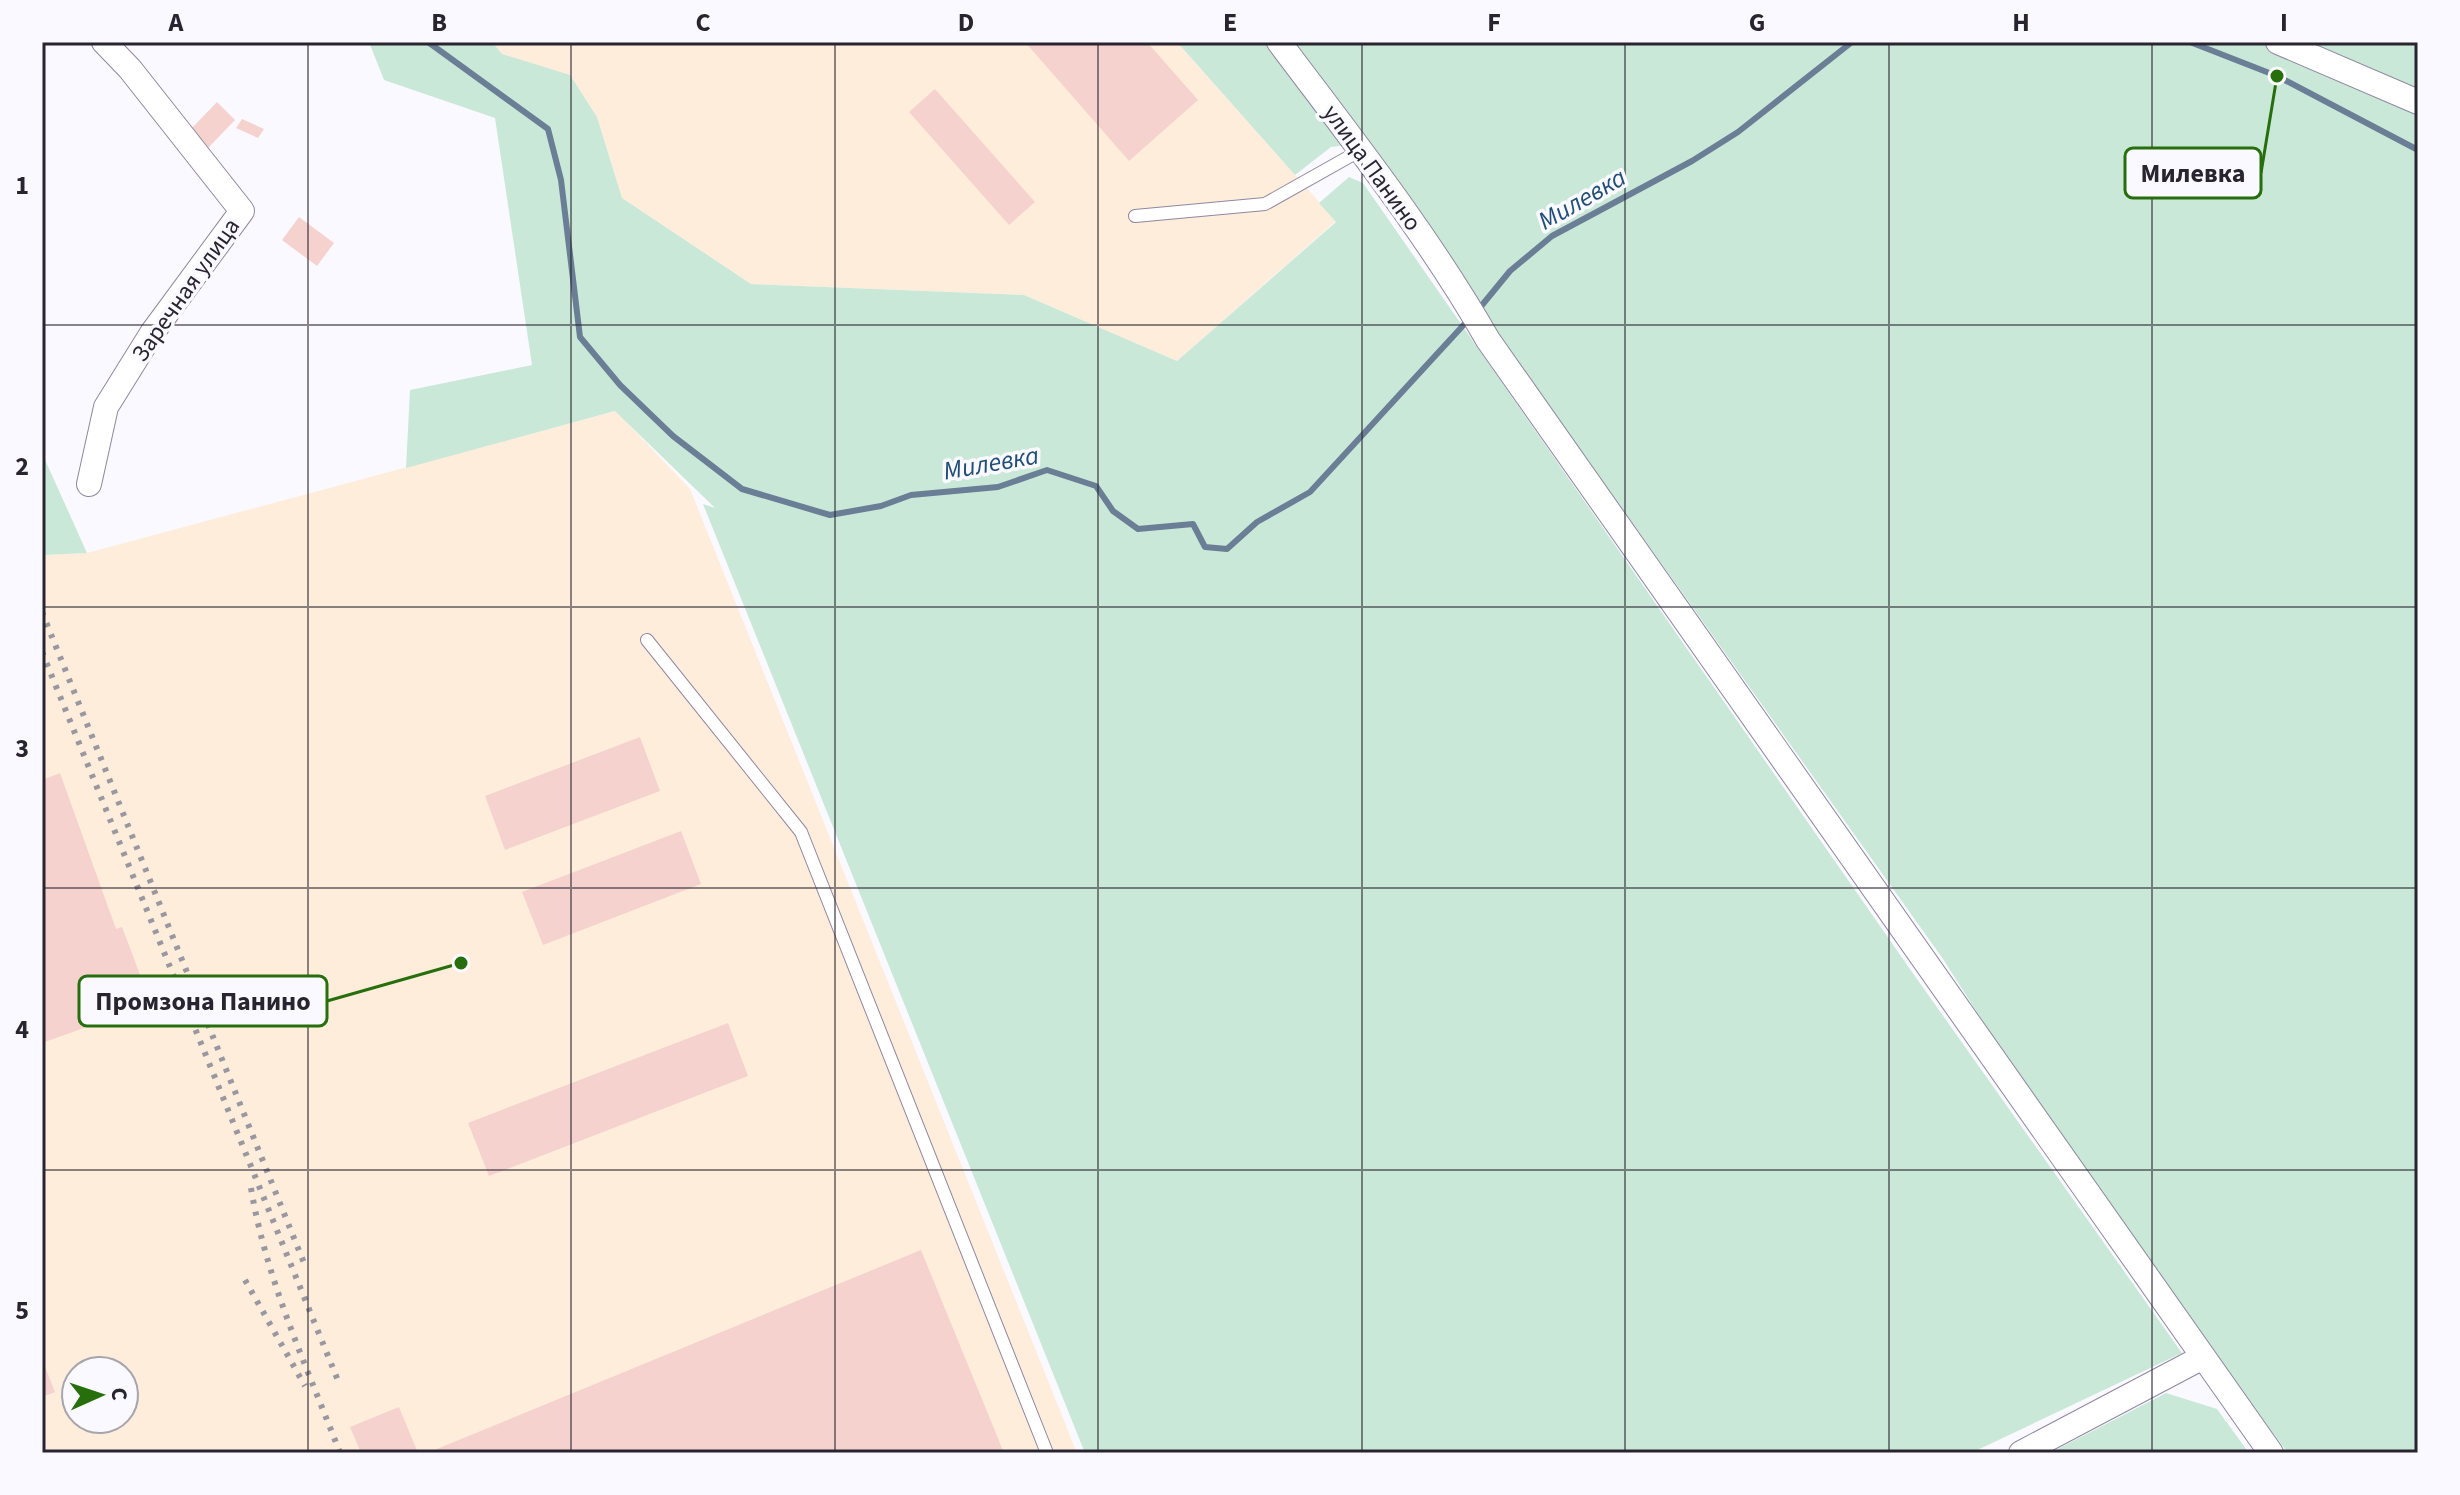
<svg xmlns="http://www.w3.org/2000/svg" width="2460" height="1495" viewBox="0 0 2460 1495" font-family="'Source Sans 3',sans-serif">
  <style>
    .industrial { fill: #feeddb; fill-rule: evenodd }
    .green { fill: #cae8d7 }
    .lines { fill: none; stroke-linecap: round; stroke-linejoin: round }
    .stream { stroke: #6a7e96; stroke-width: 6 }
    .building { fill: #f5d2ce }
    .lane-casing { stroke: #8f87a1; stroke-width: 14 }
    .street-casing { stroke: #8f87a1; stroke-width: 26 }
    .lane { stroke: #fff; stroke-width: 12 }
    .street { stroke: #fff; stroke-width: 24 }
    .rail { stroke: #9997a0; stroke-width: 6; stroke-dasharray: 4 8; stroke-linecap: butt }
    .grid { fill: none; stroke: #282530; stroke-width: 2; stroke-opacity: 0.55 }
    .labels { text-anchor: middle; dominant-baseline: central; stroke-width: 7; stroke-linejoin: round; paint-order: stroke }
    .street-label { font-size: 24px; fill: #282530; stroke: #faf9ff }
    .water-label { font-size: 26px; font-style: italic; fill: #204e76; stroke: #faf9ff }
    .leader { fill: none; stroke: #276e0c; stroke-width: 3 }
    .callout-dot { fill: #276e0c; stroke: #faf9ff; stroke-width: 3 }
    .callout { fill: #faf9ff; stroke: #276e0c; stroke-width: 3 }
    .callout-label { font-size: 26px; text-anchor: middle; font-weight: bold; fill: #282530 }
    .neatline { fill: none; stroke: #282530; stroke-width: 3 }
    .grid-label { font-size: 26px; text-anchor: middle; font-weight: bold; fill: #282530 }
  </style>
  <rect width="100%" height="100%" fill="#faf9ff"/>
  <!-- industrial -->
  <path class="industrial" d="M492 42H1177L1336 221 1177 361 1024 295 751 284 622 198 597 117 570 76 502 54Z
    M616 411 690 489 1077 1453H42V551L44 555 87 553ZM76 1371H124V1419H76Z"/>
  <!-- green -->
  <path class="green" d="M369 42H472L476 45V42H492L502 54 570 75 597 117 622 198 751 284 1024 295 1177 361 1336 222 1319 203 1349 177 1363 183 1912 972 2182 1353 1971 1453H1085L703 504 715 508 615 411 406 468 410 390 532 365 495 118 384 80Z
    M1177 42H2418V1453H2288L2105 1213 1943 959 1362 143 1331 147 1295 175Z
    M42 453 87 553 44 555Z
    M2166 1393 2217 1409 2249 1453H2050Z"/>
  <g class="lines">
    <!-- stream -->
    <path class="stream" d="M428 42 548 129 561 180 580 337 620 385 673 436 742 489 830 515 881 506 911 495 998 487 1047 470 1096 486 1113 511 1138 529 1193 524 1205 547 1227 549 1257 522 1310 492 1470 318
      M2190 42 2277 76 2418 150
      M1478 310 1510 271 1552 236 1692 161 1738 132 1852 42"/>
  </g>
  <!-- building -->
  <path class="building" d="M1025 42H1147L1198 100 1129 161Z
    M935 89 1035 202 1009 225 909 112Z
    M217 102 235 120 208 148 190 130Z
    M242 119 264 129 258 138 236 128Z
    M299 217 334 243 317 266 282 240Z
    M640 737 660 791 505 850 485 796Z
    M60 773 116 929 122 927 151 1004 42 1043V780Z
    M681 831 701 884 543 945 522 892Z
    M728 1023 748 1076 489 1176 468 1123Z
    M921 1250 1004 1453H427Z
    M42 1359 55 1392 42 1397Z
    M399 1407 418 1453H361L350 1427Z"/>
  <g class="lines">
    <!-- lane casing -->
    <g class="lane-casing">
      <path id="lane" d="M1135 216 1265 204 1361 150
        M647 640 801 832 1047 1453"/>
    </g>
    <!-- street casing -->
    <g class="street-casing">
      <path id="street" d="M1279 42C1351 138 1428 235 1488 340L2271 1453
        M2278 42 2418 102
        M89 484 106 407 152 333 242 211 130 69 104 42
        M2021 1453 2203 1357"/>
    </g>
    <!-- lane -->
    <use href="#lane" class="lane"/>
    <!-- street -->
    <use href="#street" class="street"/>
    <!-- rail -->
    <path class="rail" d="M42 612 304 1263
      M42 652 339 1383
      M251 1188C266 1280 307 1367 340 1453
      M245 1280 305 1386"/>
  </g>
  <!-- grid -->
  <path class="grid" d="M308 42V1453M571 42V1453M835 42V1453M1098 42V1453M1362 42V1453M1625 42V1453M1889 42V1453M2152 42V1453M42 325H2418M42 607H2418M42 888H2418M42 1170H2418"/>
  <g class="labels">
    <!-- street labels -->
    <g class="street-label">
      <text transform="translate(1372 168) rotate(54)">улица Панино</text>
      <text transform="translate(186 290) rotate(-55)">Заречная улица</text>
    </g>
    <!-- water labels -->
    <g class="water-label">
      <text transform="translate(1582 199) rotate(-30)">Милевка</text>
      <text transform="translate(991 463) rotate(-10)">Милевка</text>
    </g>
  </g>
  <!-- callouts -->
  <path class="leader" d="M2277 76L2261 173M461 963L327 1001"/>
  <g class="callout-dot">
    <circle cx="2277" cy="76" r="8"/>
    <circle cx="461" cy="963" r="8"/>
  </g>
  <g class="callout">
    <rect x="2125" y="148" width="136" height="50" rx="8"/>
    <rect x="79" y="976" width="248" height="50" rx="8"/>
  </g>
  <g class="callout-label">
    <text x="2193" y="182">Милевка</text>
    <text x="203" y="1010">Промзона Панино</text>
  </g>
  <!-- border -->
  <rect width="2460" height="1495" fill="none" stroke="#faf9ff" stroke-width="88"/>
  <!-- north arrow -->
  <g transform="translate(100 1395) rotate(87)"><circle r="38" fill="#faf9ff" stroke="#a6a4ac" stroke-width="2"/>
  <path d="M0-6L14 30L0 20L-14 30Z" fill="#276e0c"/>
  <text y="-12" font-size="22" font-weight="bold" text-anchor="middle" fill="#282530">С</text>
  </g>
  <rect x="44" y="44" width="2372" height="1407" class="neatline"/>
  <g class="grid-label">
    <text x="176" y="31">A</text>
    <text x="439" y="31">B</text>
    <text x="703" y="31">C</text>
    <text x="966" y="31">D</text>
    <text x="1230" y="31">E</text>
    <text x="1494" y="31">F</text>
    <text x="1757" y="31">G</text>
    <text x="2021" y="31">H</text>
    <text x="2284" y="31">I</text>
    <text x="22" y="194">1</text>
    <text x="22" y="475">2</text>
    <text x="22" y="757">3</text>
    <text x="22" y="1038">4</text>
    <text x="22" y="1319">5</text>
  </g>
</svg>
